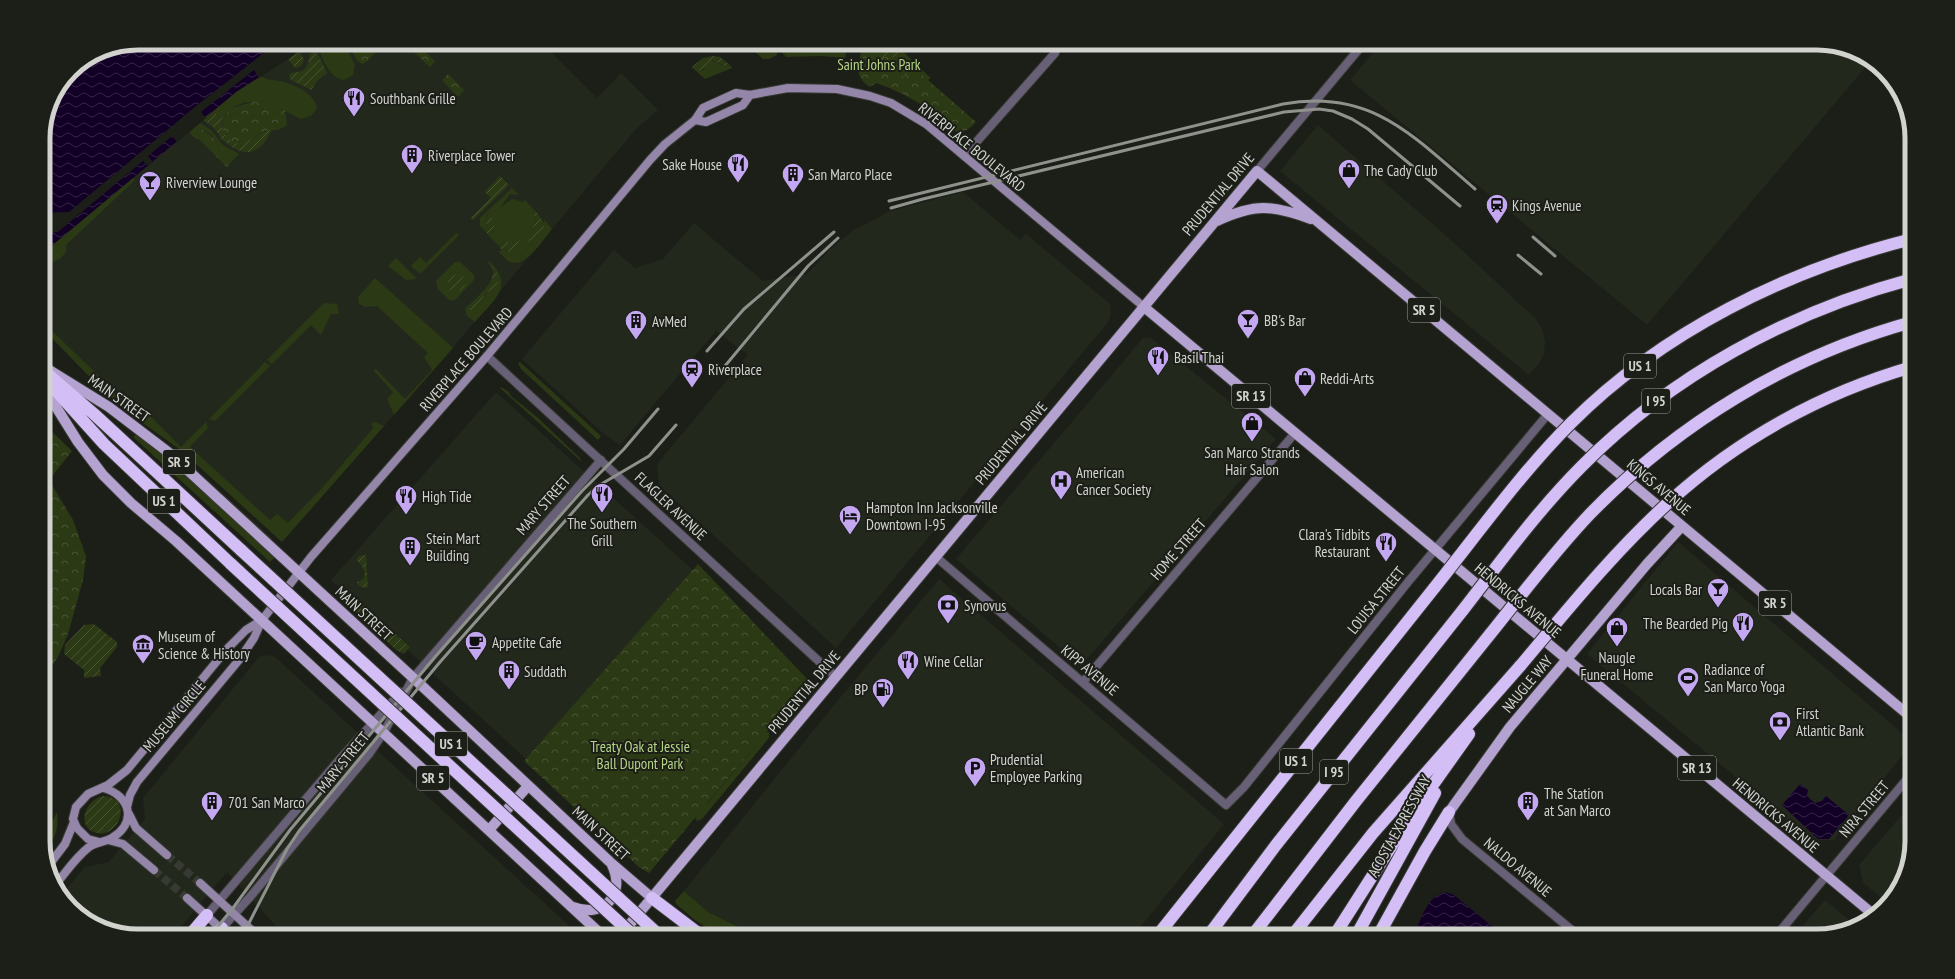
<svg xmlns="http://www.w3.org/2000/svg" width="1955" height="979" viewBox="0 0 1955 979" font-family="'PT Sans Narrow',sans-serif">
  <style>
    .built { fill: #23281d }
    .grass { fill: #2c3915 }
    .forest { fill: url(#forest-crowns) }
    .garden { fill: url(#garden-furrows) }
    .water { fill: url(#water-waves) }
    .pier { fill: #1c1e18 }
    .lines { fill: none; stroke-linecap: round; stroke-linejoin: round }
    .secondary-tunnel { stroke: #373933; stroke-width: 8; stroke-dasharray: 8 4; stroke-linecap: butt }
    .minor-casing { stroke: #393b35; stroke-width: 10 }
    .tertiary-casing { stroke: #393b35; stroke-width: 10 }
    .secondary-casing { stroke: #393b35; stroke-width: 10 }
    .primary-casing { stroke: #393b35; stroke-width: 12 }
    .motorway-casing { stroke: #393b35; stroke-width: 14 }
    .minor { stroke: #686076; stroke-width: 8 }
    .tertiary { stroke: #686076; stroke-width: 8 }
    .secondary { stroke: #9386a9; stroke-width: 8 }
    .primary { stroke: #b4a3d1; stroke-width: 10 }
    .motorway { stroke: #d3bef6; stroke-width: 12 }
    .rail { stroke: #8f918c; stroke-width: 3 }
    .motorway-bridge-casing { stroke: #393b35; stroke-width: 14; stroke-linecap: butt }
    .motorway-bridge { stroke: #d3bef6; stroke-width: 12 }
    .labels { text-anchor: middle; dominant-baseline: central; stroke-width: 4; stroke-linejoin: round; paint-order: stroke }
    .shield { fill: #1c1e18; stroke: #9b9d98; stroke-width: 1 }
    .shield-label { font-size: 14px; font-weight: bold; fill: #d2d3cf }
    .park-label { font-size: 15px; fill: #b6d585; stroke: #1c1e18 }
    .poi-label { font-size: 15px; fill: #d2d3cf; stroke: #1c1e18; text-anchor: start }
    .street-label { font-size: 15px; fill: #d2d3cf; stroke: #1c1e18 }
    .rim { fill: none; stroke: #d2d3cf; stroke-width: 5 }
  </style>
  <defs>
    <pattern id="forest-crowns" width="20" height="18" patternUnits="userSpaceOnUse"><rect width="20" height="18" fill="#2c3915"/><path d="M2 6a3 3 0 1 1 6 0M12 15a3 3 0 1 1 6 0" fill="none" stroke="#4a5536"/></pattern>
    <pattern id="garden-furrows" width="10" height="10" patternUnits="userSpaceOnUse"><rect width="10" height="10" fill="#2c3915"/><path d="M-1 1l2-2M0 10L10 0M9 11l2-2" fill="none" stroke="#4a5536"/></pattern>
    <pattern id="water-waves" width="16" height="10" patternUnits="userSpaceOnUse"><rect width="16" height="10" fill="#130027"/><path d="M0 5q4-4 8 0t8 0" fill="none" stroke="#342445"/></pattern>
  </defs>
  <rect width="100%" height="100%" fill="#1c1e18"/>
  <!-- built -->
  <path class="built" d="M312 43H542L597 98 621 73 658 110 635 130 452 349 282 542 182 451 115 403 43 329V253L236 92Z
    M1381 43H1817L1859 53 1870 62 1647 325 1350 80Z
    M1318 125 1451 240 1535 318 1542 328 1545 341 1544 354 1538 365 1529 375 1280 171Z
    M963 192 1020 240 1026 234 1110 304 1111 312 1109 321 836 648 659 485 657 464 748 355 716 331 620 445 604 434 522 359 614 250 635 268 663 259 694 223 763 281 807 274 830 249 855 229 875 219 890 211Z
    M1143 338H1151L1276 439 1081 666 956 559Z
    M496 392 693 570 526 759 331 580Z
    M1678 542 1908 738 1910 746 1834 840H1812L1587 654Z
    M939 579 1224 824 1133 936H757L708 912 684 891 834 705Z
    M269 655 275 657 576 932 577 936H285L227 872 173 936H138L96 926 61 895 85 867 109 862 145 819 143 798 259 657Z
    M1912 803V841L1902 883 1886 901 1863 883 1859 865Z
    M1825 900 1855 925 1817 936H1794Z"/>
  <!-- grass -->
  <path class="grass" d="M318 43H344L355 65 353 75 344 80C330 79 320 56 318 43Z
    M745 43H769L777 53V55L769 59H763Z
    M774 43H848L845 58 820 56 786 57Z
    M863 43H894L931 78 928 80 968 115 861 55Z
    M711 60 725 66 730 65 732 68 705 79 697 72 704 69Z
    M261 76C265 80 273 80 279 81 293 84 313 92 317 107 314 115 309 117 300 119 277 106 242 89 223 118L212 112 236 92Z
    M200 123 211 130 223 145 239 154 231 162 211 134 196 126Z
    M133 178 135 180 66 245V252L60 259 54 261 43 277V253Z
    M512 188 519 195 510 194 500 208 512 199 523 202 525 200 534 210 532 212 536 223C533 229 522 242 514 243 511 244 508 242 505 241L499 246 489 236 494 231 491 220 495 209C482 212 488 224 486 232L480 226V218Z
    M544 219 552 229C543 240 526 268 510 262 506 260 502 255 499 252L503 249C518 257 517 252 527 242 539 232 546 239 544 219Z
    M456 233 459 235 420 274 411 266 420 257 426 263Z
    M396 258 417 279 406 280 388 266Z
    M489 261C516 286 493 301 475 322L467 316 465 309 466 308 472 311C482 305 483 294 494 288L496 272 493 271 488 262Z
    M455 262H460L474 275V280L455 300 450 301 438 289 436 281Z
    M375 278 453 348 394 415 387 399 393 392 373 370 376 369 405 399 432 370 424 357 428 353 377 306 365 307 359 304 358 297Z
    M324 303 337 304 339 314H331L321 335 311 325 272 364 267 360Z
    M43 322 133 409 138 404 181 447 206 422 208 428 190 447 270 520 277 514 288 523 323 487 374 427 371 424 375 422 384 426 282 542 182 451 115 403 43 329Z
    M265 362 270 366 215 421 209 419Z
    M520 362 601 436 598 440 521 369 518 363Z
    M501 387 509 392 511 396 537 417 580 458 581 461 500 388Z
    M137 434 172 462 275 557 270 562 133 437Z
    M176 451 272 539 271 540Z
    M764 732H769V738L702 819 697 821 695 819 702 805 707 804 754 747Z
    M57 812C59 829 55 839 45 852L43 841 51 832 48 830Z
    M684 891 708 912 757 936H720L695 920 676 904 675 901Z"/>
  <!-- forest -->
  <path class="forest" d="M367 43H383V45L366 62 362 64 357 60 351 50H359Z
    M404 43H416L435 61 430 67Z
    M863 43H885L976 122C967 132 960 135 948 128V122C925 106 903 92 876 83L870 87C851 75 860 61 863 43Z
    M448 74 464 90 458 97 442 80Z
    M253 102 266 103 285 111 287 125C275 133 277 128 266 131 249 135 242 158 223 133V118L231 108Z
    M196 126C212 133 222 147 231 162L227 167 200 140 192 136 190 132Z
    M43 423 72 451 49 480 73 520 86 556 83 580 68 634 58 657 43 679Z
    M698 564 809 681 649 873 639 867 524 761Z"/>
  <!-- garden -->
  <path class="garden" d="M890 47 909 64 906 77 901 75 902 67 894 57H884L876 65 872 64C876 54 880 50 890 47Z
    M299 51 304 59C303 65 301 67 295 68L288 59Z
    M313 52 318 54 327 73 318 80 311 90 291 80 289 76 291 73C307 71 307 69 310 54Z
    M713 56 720 57 730 65 725 66 712 60 707 67 697 72 692 67 703 58Z
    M212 112 223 118C220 133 226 140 239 144 252 142 259 131 272 130 260 154 246 159 225 142 221 140 220 136 217 132 214 127 208 123 203 120Z
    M500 176 509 185 473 220 471 218 491 198 485 192Z
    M493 209 496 210 491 220 495 229 489 236 486 232C488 222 483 216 493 209Z
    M534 210C541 217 552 230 538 238 535 239 532 239 529 241 520 246 518 261 505 249H501L499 246 505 241C508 242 511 244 514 243 522 242 533 229 536 222L532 212Z
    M493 271 497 273 498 285 485 294 477 310 472 311 466 308C475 299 494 285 493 271Z
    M450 272 456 275 459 273 464 277 461 280 465 286 459 291 453 288 450 291 445 286 448 283V280L445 277Z
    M366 555 368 588 361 587 358 585 357 582C371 578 363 565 356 560L359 556Z
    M342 587 410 647 404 654 396 650 336 594Z
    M94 624 117 642V647L100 668 101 676 84 678V670L64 654 65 645 84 625Z
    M104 796C134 798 119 838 97 833 74 828 86 798 104 796Z"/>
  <!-- water -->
  <path class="water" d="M138 43H312L236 92 43 253V132L50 101 71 71 102 50Z
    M1800 784 1808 790 1807 795 1810 799 1815 803 1822 801 1826 796 1849 815 1829 839H1818L1782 805Z
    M1446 892 1454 895 1504 936H1413C1421 921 1427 895 1446 892Z"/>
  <!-- pier -->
  <path class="pier" d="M280 43H312L259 78 254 70 201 112 206 118 177 142 172 136 148 156 153 162 148 166 143 161 58 232 43 233V213L69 212 196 106 261 55Z
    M43 335 90 380 117 402 74 452 43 404Z"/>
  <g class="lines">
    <!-- secondary-tunnel -->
    <path class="secondary-tunnel" d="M167 855 200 883
      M154 870 187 898"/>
    <!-- minor casing -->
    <g class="minor-casing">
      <path id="minor" d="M964 156 1055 53
        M1257 171 1364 43
        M487 356 836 677
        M936 557 1226 805 1244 787 1408 582 1548 414
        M413 678 601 460
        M1083 682 1295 433
        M1449 812 1451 824 1462 839 1579 936"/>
    </g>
    <!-- tertiary casing -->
    <g class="tertiary-casing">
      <path id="tertiary" d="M207 915 339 760 401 692
        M222 928 250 897 369 754 384 732 413 678
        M1776 936 1912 773"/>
    </g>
    <!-- secondary casing -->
    <g class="secondary-casing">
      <path id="secondary" d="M695 120 706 122 743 105 750 95
        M127 807 130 795 137 782 239 660 254 638 262 620 311 557 487 356 650 160 665 144 695 120 703 108 736 93 750 95 788 88 837 89 870 96 891 103 926 124 1144 307
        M129 814 136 828 167 855
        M108 840 123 844 154 870
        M99 842 88 839 77 828 73 819 76 807 88 794 108 785 127 770 227 649 246 630 262 620
        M49 865 65 844 74 822
        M200 883 258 936
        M56 884C66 872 76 857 89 847 96 842 105 842 112 838 138 822 130 795 103 788
        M187 898 229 936"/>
    </g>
    <!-- primary casing -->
    <g class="primary-casing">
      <path id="primary" d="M1217 221C1255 203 1272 205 1311 219
        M1144 307 1874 915
        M46 368 109 407 168 452 422 686 610 862 652 898
        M43 386 78 442 103 475 131 503 176 541 603 936
        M1449 812 1510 727 1647 564 1682 526
        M489 830 528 786
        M573 907C604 919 626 894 612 865
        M620 936 1257 171 1912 718"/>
    </g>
    <!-- motorway casing -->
    <g class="motorway-casing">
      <path id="motorway" d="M43 370 94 414 242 551
        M49 383 104 444 231 564
        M652 898 702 936
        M189 936 207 915
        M215 936 222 928
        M1157 936 1435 587
        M1208 936 1276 845 1463 610
        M1252 936 1356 801 1491 633
        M1292 936 1373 833 1521 665
        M1334 936 1410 817 1469 734
        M1356 936 1435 793
        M1378 936 1425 851 1449 812"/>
    </g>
    <!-- minor -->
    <use href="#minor" class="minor"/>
    <!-- tertiary -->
    <use href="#tertiary" class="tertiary"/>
    <!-- secondary -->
    <use href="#secondary" class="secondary"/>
    <!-- primary -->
    <use href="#primary" class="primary"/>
    <!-- motorway -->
    <use href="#motorway" class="motorway"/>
    <!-- rail -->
    <path class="rail" d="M889 201 1283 104C1371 88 1413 136 1475 189
      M891 208 923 199 1284 112 1319 109 1333 111 1352 119 1368 129 1460 206
      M1533 237 1555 256
      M1518 255 1541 274
      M707 351 744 309 834 232
      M725 366 808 266 838 238
      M210 936 233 908 290 830 435 657 582 491 624 449 658 409
      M240 936 249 923 287 849 299 831 440 662 588 495 598 486 649 456 676 425"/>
    <!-- motorway-bridge casing -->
    <g class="motorway-bridge-casing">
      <path id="motorway-bridge" d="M242 551 660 936
        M231 564 634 936
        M1435 587C1479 532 1521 473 1571 423 1662 332 1787 270 1912 239
        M1463 610C1501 561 1538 510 1582 466 1672 375 1789 312 1912 279
        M1491 633C1523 593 1554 552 1589 515 1678 423 1789 356 1912 322
        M1521 665C1568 609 1614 552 1669 502 1738 439 1822 393 1912 367"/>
    </g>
    <!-- motorway-bridge -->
    <use href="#motorway-bridge" class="motorway-bridge"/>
  </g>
  <!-- icons -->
  <defs>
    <g id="restaurant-pin" transform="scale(1.15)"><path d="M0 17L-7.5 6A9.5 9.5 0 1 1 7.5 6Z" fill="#c4a7f1" stroke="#1c1e18"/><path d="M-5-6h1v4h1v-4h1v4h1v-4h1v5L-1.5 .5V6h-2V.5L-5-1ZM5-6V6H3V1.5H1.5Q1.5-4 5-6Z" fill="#111"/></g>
    <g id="building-pin" transform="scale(1.15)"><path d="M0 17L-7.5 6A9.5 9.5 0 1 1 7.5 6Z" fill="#c4a7f1" stroke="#1c1e18"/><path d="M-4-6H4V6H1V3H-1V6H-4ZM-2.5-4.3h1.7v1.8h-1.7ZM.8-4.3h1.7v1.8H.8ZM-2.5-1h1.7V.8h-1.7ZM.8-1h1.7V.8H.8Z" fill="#111"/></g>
    <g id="shop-pin" transform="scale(1.15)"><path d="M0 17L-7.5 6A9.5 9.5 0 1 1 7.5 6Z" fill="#c4a7f1" stroke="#1c1e18"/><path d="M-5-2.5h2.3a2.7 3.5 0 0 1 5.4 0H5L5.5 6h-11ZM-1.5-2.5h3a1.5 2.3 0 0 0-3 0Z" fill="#111"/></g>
    <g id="bar-pin" transform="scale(1.15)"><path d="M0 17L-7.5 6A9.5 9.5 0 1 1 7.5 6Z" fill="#c4a7f1" stroke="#1c1e18"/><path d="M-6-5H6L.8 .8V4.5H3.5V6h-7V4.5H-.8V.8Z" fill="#111"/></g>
    <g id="station-pin" transform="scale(1.15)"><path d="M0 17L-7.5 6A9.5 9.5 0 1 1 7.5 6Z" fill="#c4a7f1" stroke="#1c1e18"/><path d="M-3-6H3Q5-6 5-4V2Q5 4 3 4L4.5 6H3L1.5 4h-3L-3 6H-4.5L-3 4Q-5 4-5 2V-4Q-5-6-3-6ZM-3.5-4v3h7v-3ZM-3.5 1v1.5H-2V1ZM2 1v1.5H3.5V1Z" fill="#111"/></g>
    <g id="hospital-pin" transform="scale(1.15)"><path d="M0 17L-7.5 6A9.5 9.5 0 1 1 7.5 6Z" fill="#c4a7f1" stroke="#1c1e18"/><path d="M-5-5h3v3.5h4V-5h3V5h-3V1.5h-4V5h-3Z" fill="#111"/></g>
    <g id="hotel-pin" transform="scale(1.15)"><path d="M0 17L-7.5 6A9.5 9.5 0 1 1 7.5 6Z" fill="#c4a7f1" stroke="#1c1e18"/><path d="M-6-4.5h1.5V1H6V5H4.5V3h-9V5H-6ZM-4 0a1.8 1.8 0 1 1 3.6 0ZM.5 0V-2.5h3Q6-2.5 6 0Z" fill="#111"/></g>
    <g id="bank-pin" transform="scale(1.15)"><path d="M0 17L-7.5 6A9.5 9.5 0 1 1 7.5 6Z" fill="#c4a7f1" stroke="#1c1e18"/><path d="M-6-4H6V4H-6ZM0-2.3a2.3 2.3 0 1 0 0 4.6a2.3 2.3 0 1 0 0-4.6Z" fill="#111"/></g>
    <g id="cafe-pin" transform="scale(1.15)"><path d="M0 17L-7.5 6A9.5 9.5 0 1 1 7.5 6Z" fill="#c4a7f1" stroke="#1c1e18"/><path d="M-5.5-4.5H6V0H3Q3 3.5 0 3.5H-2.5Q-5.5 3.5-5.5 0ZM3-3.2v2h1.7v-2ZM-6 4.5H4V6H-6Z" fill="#111"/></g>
    <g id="museum-pin" transform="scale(1.15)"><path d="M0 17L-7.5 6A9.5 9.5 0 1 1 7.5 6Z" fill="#c4a7f1" stroke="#1c1e18"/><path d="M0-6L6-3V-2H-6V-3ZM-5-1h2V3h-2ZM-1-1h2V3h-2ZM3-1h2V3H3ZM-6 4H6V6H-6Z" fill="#111"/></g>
    <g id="stadium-pin" transform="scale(1.15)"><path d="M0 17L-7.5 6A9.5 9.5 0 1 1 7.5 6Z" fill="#c4a7f1" stroke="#1c1e18"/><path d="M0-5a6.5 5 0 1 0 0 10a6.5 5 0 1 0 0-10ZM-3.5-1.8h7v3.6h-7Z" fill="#111"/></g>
    <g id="fuel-pin" transform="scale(1.15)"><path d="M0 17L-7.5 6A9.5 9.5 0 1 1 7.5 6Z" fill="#c4a7f1" stroke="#1c1e18"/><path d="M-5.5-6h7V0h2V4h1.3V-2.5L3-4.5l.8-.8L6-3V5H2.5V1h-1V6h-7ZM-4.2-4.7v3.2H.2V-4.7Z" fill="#111"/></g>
    <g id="parking-pin" transform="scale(1.15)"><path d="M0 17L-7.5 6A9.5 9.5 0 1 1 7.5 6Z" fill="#c4a7f1" stroke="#1c1e18"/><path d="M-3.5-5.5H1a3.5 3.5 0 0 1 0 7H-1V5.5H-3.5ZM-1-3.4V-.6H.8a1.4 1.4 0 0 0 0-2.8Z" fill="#111"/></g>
  </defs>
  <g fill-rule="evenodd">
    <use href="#restaurant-pin" x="354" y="98"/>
    <use href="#building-pin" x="412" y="155"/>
    <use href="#restaurant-pin" x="738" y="164"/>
    <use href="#shop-pin" x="1349" y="170"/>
    <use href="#building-pin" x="793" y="174"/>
    <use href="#bar-pin" x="150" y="182"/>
    <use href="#station-pin" x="1497" y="205"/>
    <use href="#bar-pin" x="1248" y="320"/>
    <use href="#building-pin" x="636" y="321"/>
    <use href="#restaurant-pin" x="1158" y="357"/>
    <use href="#station-pin" x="692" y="369"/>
    <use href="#shop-pin" x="1305" y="378"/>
    <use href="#shop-pin" x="1252" y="423"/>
    <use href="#hospital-pin" x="1061" y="481"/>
    <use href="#restaurant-pin" x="602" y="494"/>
    <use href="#restaurant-pin" x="406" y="496"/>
    <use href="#hotel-pin" x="850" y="516"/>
    <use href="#restaurant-pin" x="1386" y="543"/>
    <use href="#building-pin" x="410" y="547"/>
    <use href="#bar-pin" x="1718" y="589"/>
    <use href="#bank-pin" x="948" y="605"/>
    <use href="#restaurant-pin" x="1743" y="623"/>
    <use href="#shop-pin" x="1617" y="628"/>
    <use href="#cafe-pin" x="476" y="642"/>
    <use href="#museum-pin" x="143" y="645"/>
    <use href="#restaurant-pin" x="908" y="661"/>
    <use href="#building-pin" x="509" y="671"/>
    <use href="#stadium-pin" x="1688" y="678"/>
    <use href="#fuel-pin" x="883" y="689"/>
    <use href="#bank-pin" x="1780" y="722"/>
    <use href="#parking-pin" x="975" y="768"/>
    <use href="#building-pin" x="212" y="802"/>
    <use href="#building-pin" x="1528" y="802"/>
  </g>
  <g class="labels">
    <!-- shield labels -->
    <g class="shield">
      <rect x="1408" y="298" width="32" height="24" rx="3"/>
      <rect x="1624" y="354" width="32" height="24" rx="3"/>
      <rect x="1232" y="384" width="38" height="24" rx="3"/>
      <rect x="1642" y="389" width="28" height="24" rx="3"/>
      <rect x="163" y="450" width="32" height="24" rx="3"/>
      <rect x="148" y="489" width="32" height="24" rx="3"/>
      <rect x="1759" y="591" width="32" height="24" rx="3"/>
      <rect x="435" y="732" width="32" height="24" rx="3"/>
      <rect x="1280" y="749" width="32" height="24" rx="3"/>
      <rect x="1678" y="756" width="38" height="24" rx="3"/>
      <rect x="1320" y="760" width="28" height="24" rx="3"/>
      <rect x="417" y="766" width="32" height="24" rx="3"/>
    </g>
    <g class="shield-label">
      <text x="1424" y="310">SR 5</text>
      <text x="1640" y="366">US 1</text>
      <text x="1251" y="396">SR 13</text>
      <text x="1656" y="401">I 95</text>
      <text x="179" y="462">SR 5</text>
      <text x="164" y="501">US 1</text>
      <text x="1775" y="603">SR 5</text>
      <text x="451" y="744">US 1</text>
      <text x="1296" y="761">US 1</text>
      <text x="1697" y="768">SR 13</text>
      <text x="1334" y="772">I 95</text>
      <text x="433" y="778">SR 5</text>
    </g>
    <!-- park labels -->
    <g class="park-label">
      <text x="879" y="64">Saint Johns Park</text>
      <text x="640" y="746">Treaty Oak at Jessie<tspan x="640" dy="17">Ball Dupont Park</tspan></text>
    </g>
    <!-- poi labels -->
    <g class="poi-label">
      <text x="370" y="98">Southbank Grille</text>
      <text x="428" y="155">Riverplace Tower</text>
      <text x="722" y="164" text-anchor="end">Sake House</text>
      <text x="1364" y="170">The Cady Club</text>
      <text x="808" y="174">San Marco Place</text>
      <text x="166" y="182">Riverview Lounge</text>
      <text x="1512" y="205">Kings Avenue</text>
      <text x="1264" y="320">BB's Bar</text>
      <text x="652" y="321">AvMed</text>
      <text x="1174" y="357">Basil Thai</text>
      <text x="708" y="369">Riverplace</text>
      <text x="1320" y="378">Reddi-Arts</text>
      <text x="1252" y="452" text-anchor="middle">San Marco Strands<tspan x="1252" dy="17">Hair Salon</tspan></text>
      <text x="1076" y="472">American<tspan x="1076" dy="17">Cancer Society</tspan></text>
      <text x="422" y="496">High Tide</text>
      <text x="866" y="507">Hampton Inn Jacksonville<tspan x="866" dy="17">Downtown I-95</tspan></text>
      <text x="602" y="523" text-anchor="middle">The Southern<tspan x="602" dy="17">Grill</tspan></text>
      <text x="1370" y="534" text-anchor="end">Clara's Tidbits<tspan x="1370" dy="17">Restaurant</tspan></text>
      <text x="426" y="538">Stein Mart<tspan x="426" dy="17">Building</tspan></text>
      <text x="1702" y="589" text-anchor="end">Locals Bar</text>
      <text x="964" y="605">Synovus</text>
      <text x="1728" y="623" text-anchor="end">The Bearded Pig</text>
      <text x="158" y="636">Museum of<tspan x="158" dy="17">Science &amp; History</tspan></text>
      <text x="492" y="642">Appetite Cafe</text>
      <text x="1617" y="657" text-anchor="middle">Naugle<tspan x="1617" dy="17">Funeral Home</tspan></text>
      <text x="924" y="661">Wine Cellar</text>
      <text x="1704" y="669">Radiance of<tspan x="1704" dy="17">San Marco Yoga</tspan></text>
      <text x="524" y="671">Suddath</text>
      <text x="868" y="689" text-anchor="end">BP</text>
      <text x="1796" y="713">First<tspan x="1796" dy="17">Atlantic Bank</tspan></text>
      <text x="990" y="759">Prudential<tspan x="990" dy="17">Employee Parking</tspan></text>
      <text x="1544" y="793">The Station<tspan x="1544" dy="17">at San Marco</tspan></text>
      <text x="228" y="802">701 San Marco</text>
    </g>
    <!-- street labels -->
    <g class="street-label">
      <text transform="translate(972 147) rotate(39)">RIVERPLACE BOULEVARD</text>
      <text transform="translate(1218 194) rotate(-50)">PRUDENTIAL DRIVE</text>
      <text transform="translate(466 359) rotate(-49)">RIVERPLACE BOULEVARD</text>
      <text transform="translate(119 398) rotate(35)">MAIN STREET</text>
      <text transform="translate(1011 443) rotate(-50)">PRUDENTIAL DRIVE</text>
      <text transform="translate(1659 487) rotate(40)">KINGS AVENUE</text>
      <text transform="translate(543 505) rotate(-49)">MARY STREET</text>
      <text transform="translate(671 506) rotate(43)">FLAGLER AVENUE</text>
      <text transform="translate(1178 549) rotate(-49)">HOME STREET</text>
      <text transform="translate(1376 600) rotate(-51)">LOUISA STREET</text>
      <text transform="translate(1518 600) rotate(40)">HENDRICKS AVENUE</text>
      <text transform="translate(364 613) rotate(43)">MAIN STREET</text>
      <text transform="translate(1090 670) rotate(40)">KIPP AVENUE</text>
      <text transform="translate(1527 684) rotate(-50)">NAUGLE WAY</text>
      <text transform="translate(804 692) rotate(-50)">PRUDENTIAL DRIVE</text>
      <text transform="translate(174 716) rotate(-50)">MUSEUM CIRCLE</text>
      <text transform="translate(343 762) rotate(-51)">MARY STREET</text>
      <text transform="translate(1864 809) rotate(-50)">NIRA STREET</text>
      <text transform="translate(1776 815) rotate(40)">HENDRICKS AVENUE</text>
      <text transform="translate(1399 826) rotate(-61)">ACOSTA EXPRESSWAY</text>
      <text transform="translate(601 833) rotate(43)">MAIN STREET</text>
      <text transform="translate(1518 867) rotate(40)">NALDO AVENUE</text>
    </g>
  </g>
  <!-- crop -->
  <path d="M0 0H1955V979H0ZM138 50H1817A88 88 0 0 1 1905 138V841A88 88 0 0 1 1817 929H138A88 88 0 0 1 50 841V138A88 88 0 0 1 138 50Z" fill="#1c1e18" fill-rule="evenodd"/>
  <path class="rim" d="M138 50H1817A88 88 0 0 1 1905 138V841A88 88 0 0 1 1817 929H138A88 88 0 0 1 50 841V138A88 88 0 0 1 138 50Z"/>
</svg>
